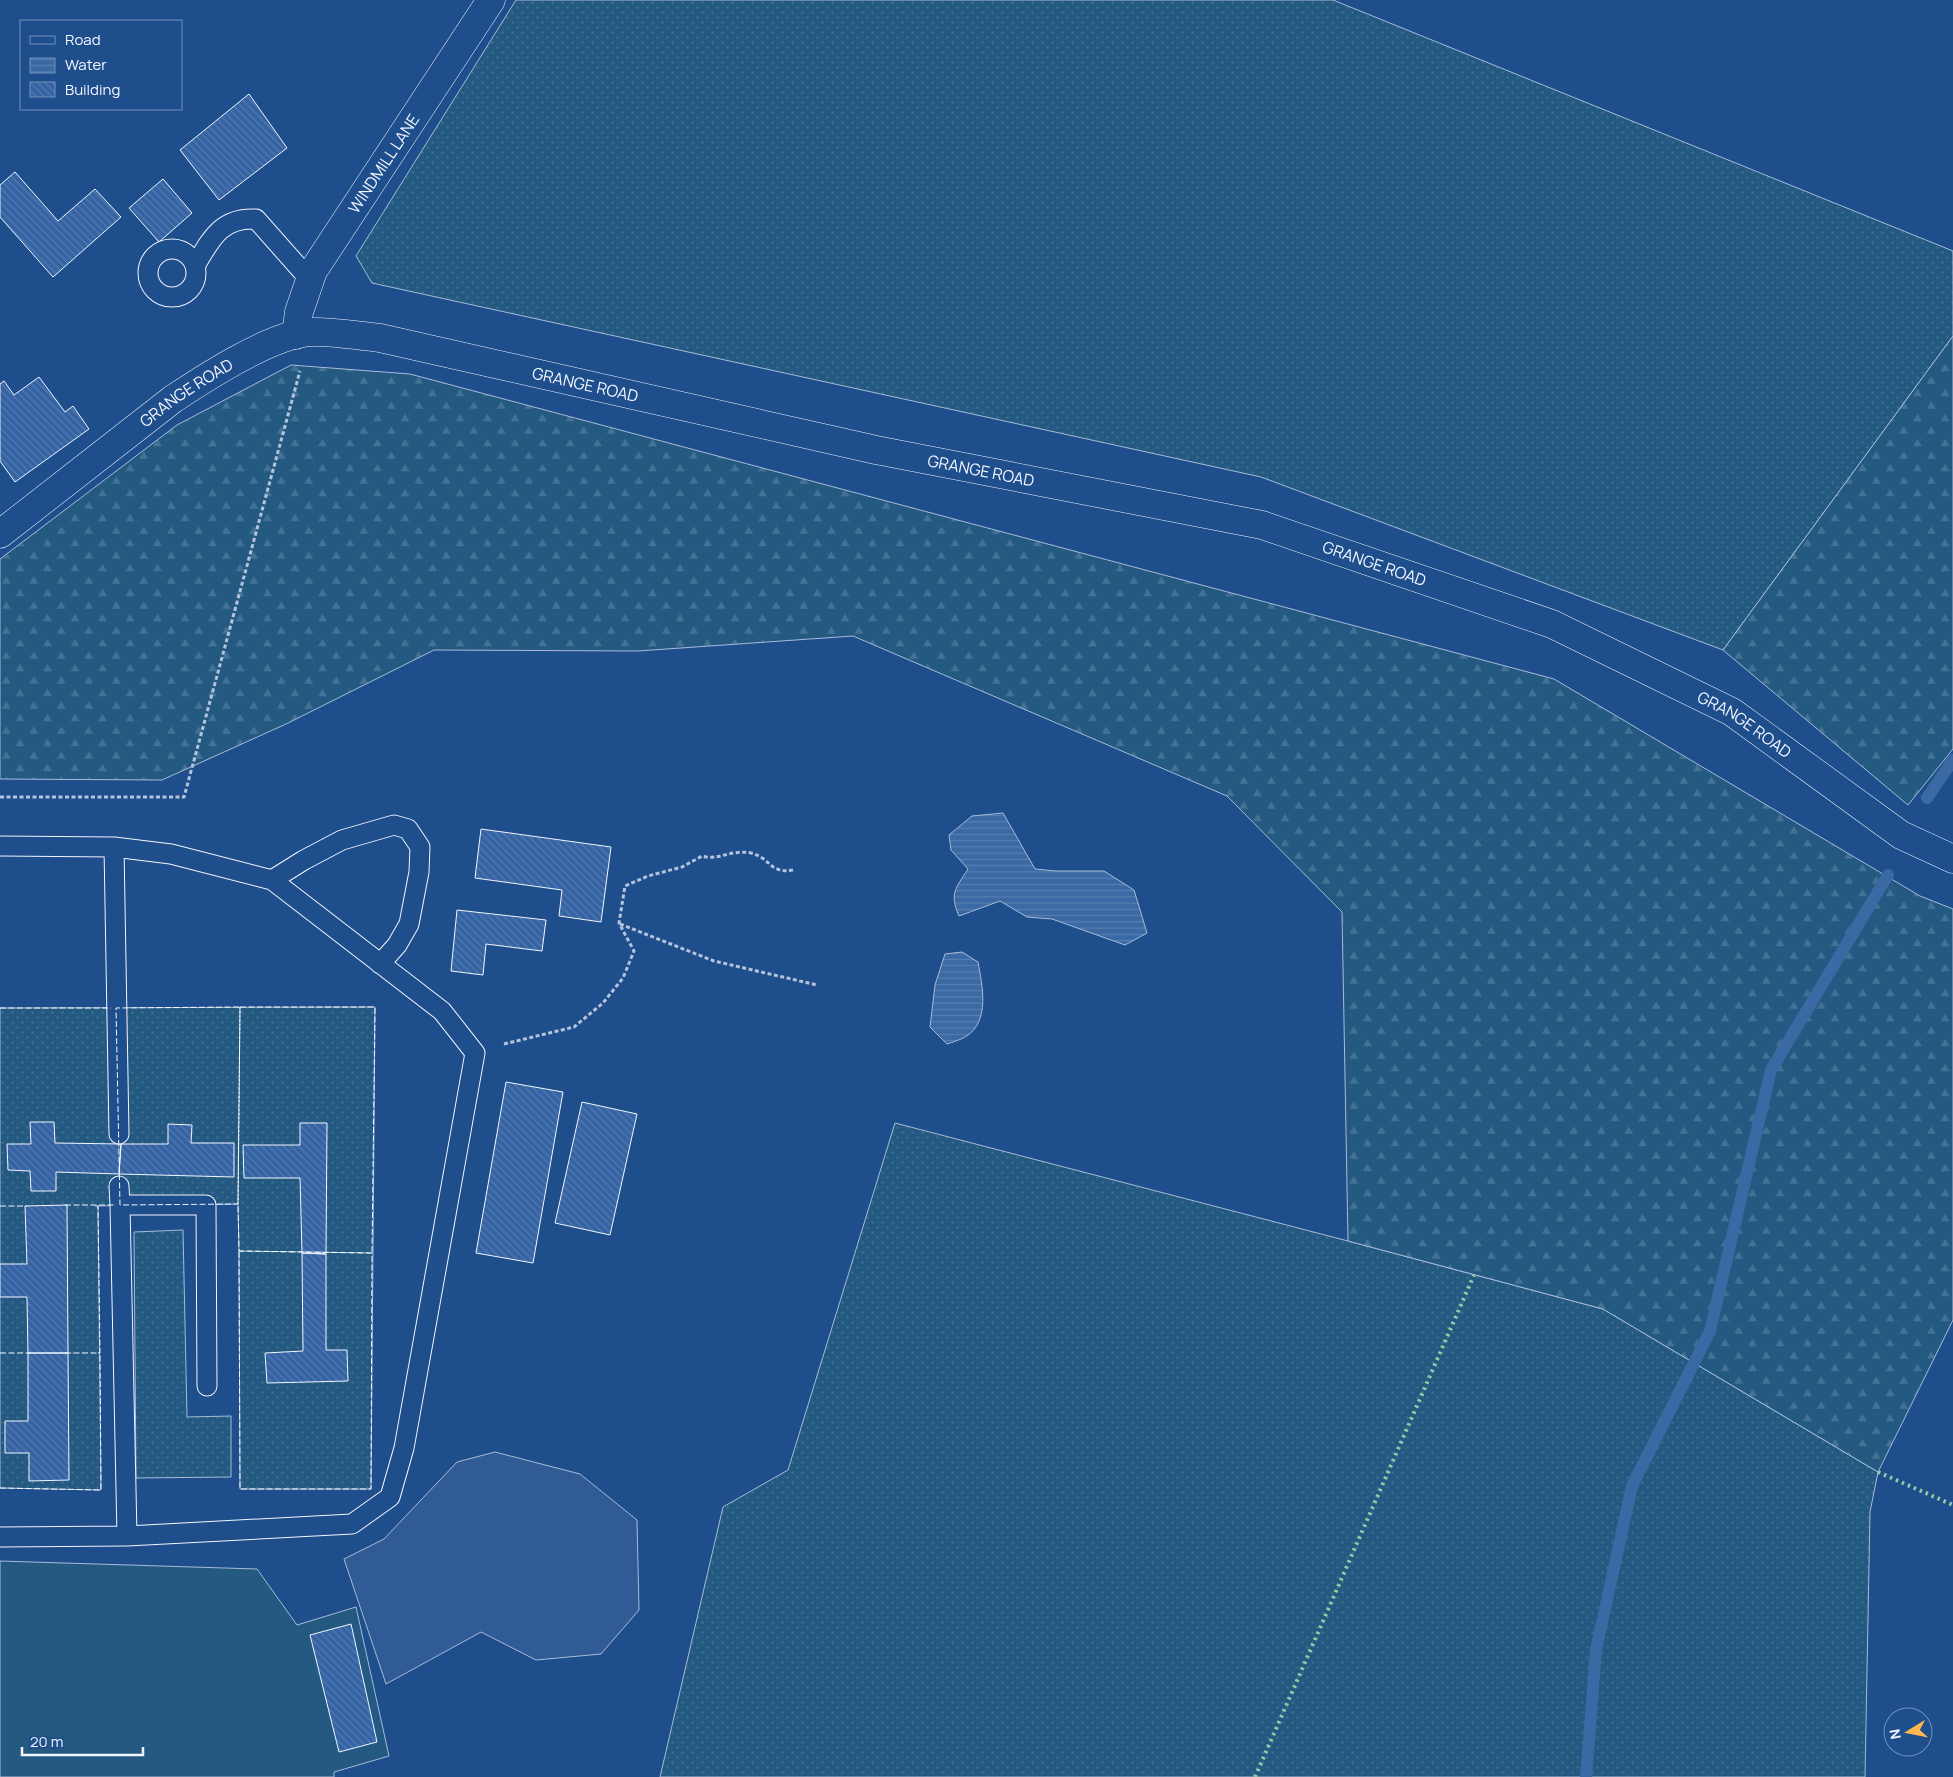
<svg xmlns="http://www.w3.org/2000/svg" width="1953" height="1777" viewBox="0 0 1953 1777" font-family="Manrope,sans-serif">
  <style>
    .grass { fill: url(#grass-dots); stroke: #a8bbd7 }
    .forest { fill: url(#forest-firs); stroke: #a8bbd7 }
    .pitch { fill: #245a82; stroke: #a8bbd7 }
    .parking { fill: #305b95; stroke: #a8bbd7 }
    .water { fill: url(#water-rules); stroke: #a8bbd7 }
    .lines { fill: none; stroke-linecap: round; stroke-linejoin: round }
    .stream { stroke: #3b69a3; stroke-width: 12 }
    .building { fill: url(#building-back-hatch); stroke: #f2f6ff }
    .lane-casing { stroke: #f2f6ff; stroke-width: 21 }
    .street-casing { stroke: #f2f6ff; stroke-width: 29 }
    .secondary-casing { stroke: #f2f6ff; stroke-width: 29 }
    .path { stroke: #b3c4dc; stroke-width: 3; stroke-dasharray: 4 2.5; stroke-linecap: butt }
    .lane { stroke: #1f4e8c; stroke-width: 19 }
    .street { stroke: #1f4e8c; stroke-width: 28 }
    .secondary { stroke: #1f4e8c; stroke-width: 28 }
    .hedge { stroke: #97c8a6; stroke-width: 4; stroke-dasharray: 2.5 4; stroke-linecap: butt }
    .fence { stroke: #f2f6ff; stroke-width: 1; stroke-dasharray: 6 2.5; stroke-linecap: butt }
    .labels { text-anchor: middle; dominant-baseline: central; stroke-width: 4; stroke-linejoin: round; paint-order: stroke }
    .street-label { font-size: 16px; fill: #f2f6ff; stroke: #1f4e8c }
  </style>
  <defs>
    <pattern id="grass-dots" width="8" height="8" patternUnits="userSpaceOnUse" patternTransform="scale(1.25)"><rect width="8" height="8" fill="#245a82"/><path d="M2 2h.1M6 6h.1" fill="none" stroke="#447295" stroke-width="1.8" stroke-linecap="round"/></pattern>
    <pattern id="forest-firs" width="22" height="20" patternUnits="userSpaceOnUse" patternTransform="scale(1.25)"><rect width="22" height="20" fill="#245a82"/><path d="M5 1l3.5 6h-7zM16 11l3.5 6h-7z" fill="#447295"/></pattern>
    <pattern id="water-rules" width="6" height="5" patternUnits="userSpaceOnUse" patternTransform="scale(1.25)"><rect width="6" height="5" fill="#3b69a3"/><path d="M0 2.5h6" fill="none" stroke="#587fb1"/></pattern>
    <pattern id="building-back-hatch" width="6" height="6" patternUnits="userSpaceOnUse" patternTransform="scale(1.25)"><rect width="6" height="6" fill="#3563a3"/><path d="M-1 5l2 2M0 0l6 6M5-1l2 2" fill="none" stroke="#537ab1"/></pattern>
  </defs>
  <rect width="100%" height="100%" fill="#1f4e8c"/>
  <!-- grass -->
  <path class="grass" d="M516 0H1333L1953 251V336L1723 650 1261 477 372 283 356 256Z
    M375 1007 371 1489H240L239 1251 238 1204 98 1206 101 1490 0 1488V1008Z
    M895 1123 1348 1241 1603 1309 1878 1472 1870 1512 1865 1777H660L723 1507 788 1470Z
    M183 1230 187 1417 231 1416V1477L136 1478 134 1232Z"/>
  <!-- forest -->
  <path class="forest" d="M1953 336V749L1908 805 1723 650Z
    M291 365 410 374 1554 679 1920 896 1953 909V1320L1878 1472 1603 1309 1348 1241 1342 912 1227 796 853 636 638 651 434 650 286 724 162 780 0 779V559L177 425Z"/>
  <!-- pitch -->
  <path class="pitch" d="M0 1561 257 1569 297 1625 356 1607 389 1756 334 1772V1777H0Z"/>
  <!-- parking -->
  <path class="parking" d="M495 1452 580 1474 637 1520 639 1610 601 1654 536 1660 481 1632 386 1684 344 1559 384 1539 457 1462Z"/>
  <!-- water -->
  <path class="water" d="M1003 813 1035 869 1056 871H1104L1134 890 1147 933 1125 945 1052 919 1027 917 1000 901 959 916C949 893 956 888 968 869L951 850 949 835 972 816Z
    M962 952 978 962C982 985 991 1022 965 1037 960 1040 953 1042 947 1044L930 1027 935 985 945 954Z"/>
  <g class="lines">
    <!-- stream -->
    <path class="stream" d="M1927 798 1953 760
      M1586 1777 1596 1650 1632 1486 1710 1331 1771 1070 1888 875"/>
  </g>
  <!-- building -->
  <path class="building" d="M249 94 287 148 219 200 180 150Z
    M15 172 58 221 95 189 121 217 53 277 0 217V185Z
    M163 179 192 213 159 242 129 208Z
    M39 377 65 412 73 406 89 429 15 482 0 461V384L4 381 14 395Z
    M481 829 611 847 601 922 559 916 562 890 475 878Z
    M457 910 546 920 542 951 486 944 483 975 451 971Z
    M506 1082 563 1092 533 1263 476 1253Z
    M582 1102 637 1114 610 1235 555 1223Z
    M30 1122H54L55 1143 121 1144 119 1174 56 1172V1191H31L30 1171 8 1170 7 1144H31Z
    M300 1123H327L326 1254 302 1253 300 1178H244L243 1145H300Z
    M168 1124 192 1125 191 1143H234V1177L119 1174 121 1144H168Z
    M67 1205 68 1353H28L27 1297H0V1264H27L25 1206Z
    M302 1253 326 1254V1350H347L348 1381 267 1383 265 1353 303 1351Z
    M28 1353H68L69 1480 29 1481V1453H5V1421H28Z
    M351 1624 377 1742 339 1752 310 1635Z"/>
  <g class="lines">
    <!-- lane casing -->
    <g class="lane-casing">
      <path id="lane" d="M148 273a24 24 0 1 1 48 0a24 24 0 1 1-48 0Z
        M195 266C211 239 221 217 256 219L310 280
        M0 846 114 847 171 854 272 880 442 1011 475 1053 404 1448 390 1497 352 1524 127 1536 0 1537
        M114 847 119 1134
        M272 880 304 860 342 840 394 825 408 829 420 847 419 872 409 924 397 945 380 964
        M119 1186 120 1205
        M127 1536 120 1205H206L207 1386"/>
    </g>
    <!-- street casing -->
    <g class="street-casing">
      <g id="street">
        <path id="s1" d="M296 335 299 312 313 271 491 0"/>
      </g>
    </g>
    <!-- secondary casing -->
    <g class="secondary-casing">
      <g id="secondary">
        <path id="s2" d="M0 534 173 399C206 377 272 334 311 332 333 331 358 336 380 338L876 450 1262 525 1552 624 1732 712 1901 835 1953 859"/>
      </g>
    </g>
    <!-- path -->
    <path class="path" d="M0 797H184L300 371
      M620 924 714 961 817 985
      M504 1044 574 1027 603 1003 623 978 634 951 619 923 625 886 648 876 682 867 702 856C718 861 731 849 751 853 771 858 769 874 793 870"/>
    <!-- lane -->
    <use href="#lane" class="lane"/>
    <!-- street -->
    <use href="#street" class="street"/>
    <!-- secondary -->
    <use href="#secondary" class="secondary"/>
    <!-- hedge -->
    <path class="hedge" d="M1878 1472 1953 1505
      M1255 1777 1474 1275"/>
    <!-- fence -->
    <path class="fence" d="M240 1007H375L372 1253 239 1251 238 1204Z
      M240 1007 238 1204 120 1205 116 1008Z
      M0 1008H111
      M65 1205H115
      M0 1206H27
      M239 1251 372 1253 371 1489H240Z
      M0 1353H30
      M65 1353H100L98 1206H95
      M0 1488 101 1490 100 1353H98"/>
  </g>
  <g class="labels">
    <!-- street labels -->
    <g class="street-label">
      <text stroke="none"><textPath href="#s1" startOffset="195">WINDMILL LANE</textPath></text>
      <text stroke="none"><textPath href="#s2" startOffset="654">GRANGE ROAD</textPath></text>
      <text stroke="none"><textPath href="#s2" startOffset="234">GRANGE ROAD</textPath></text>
      <text stroke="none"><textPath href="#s2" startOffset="1059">GRANGE ROAD</textPath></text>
      <text stroke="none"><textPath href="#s2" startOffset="1464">GRANGE ROAD</textPath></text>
      <text stroke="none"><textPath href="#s2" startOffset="1869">GRANGE ROAD</textPath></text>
    </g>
  </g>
  <!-- legend -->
  <rect x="20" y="20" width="162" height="90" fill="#1f4e8c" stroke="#7391ba"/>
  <rect x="30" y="36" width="25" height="8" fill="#1f4e8c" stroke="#7391ba"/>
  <text x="65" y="45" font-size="15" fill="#f2f6ff">Road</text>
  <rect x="30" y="58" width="25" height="15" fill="url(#water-rules)" stroke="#7391ba"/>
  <text x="65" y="70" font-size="15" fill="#f2f6ff">Water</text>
  <rect x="30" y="82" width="25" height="15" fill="url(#building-back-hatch)" stroke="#7391ba"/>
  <text x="65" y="95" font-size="15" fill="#f2f6ff">Building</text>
  <!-- north arrow -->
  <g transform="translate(1908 1732) rotate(260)"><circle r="24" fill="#1f4e8c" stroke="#7391ba"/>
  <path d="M0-4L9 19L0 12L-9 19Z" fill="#ffb74d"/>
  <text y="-8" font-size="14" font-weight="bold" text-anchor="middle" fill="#f2f6ff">N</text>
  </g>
  <!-- scale -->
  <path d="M22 1747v8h121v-8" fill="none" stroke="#f2f6ff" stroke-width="2.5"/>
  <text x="30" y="1747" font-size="15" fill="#f2f6ff" stroke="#1f4e8c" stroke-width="4" paint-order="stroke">20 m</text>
</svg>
